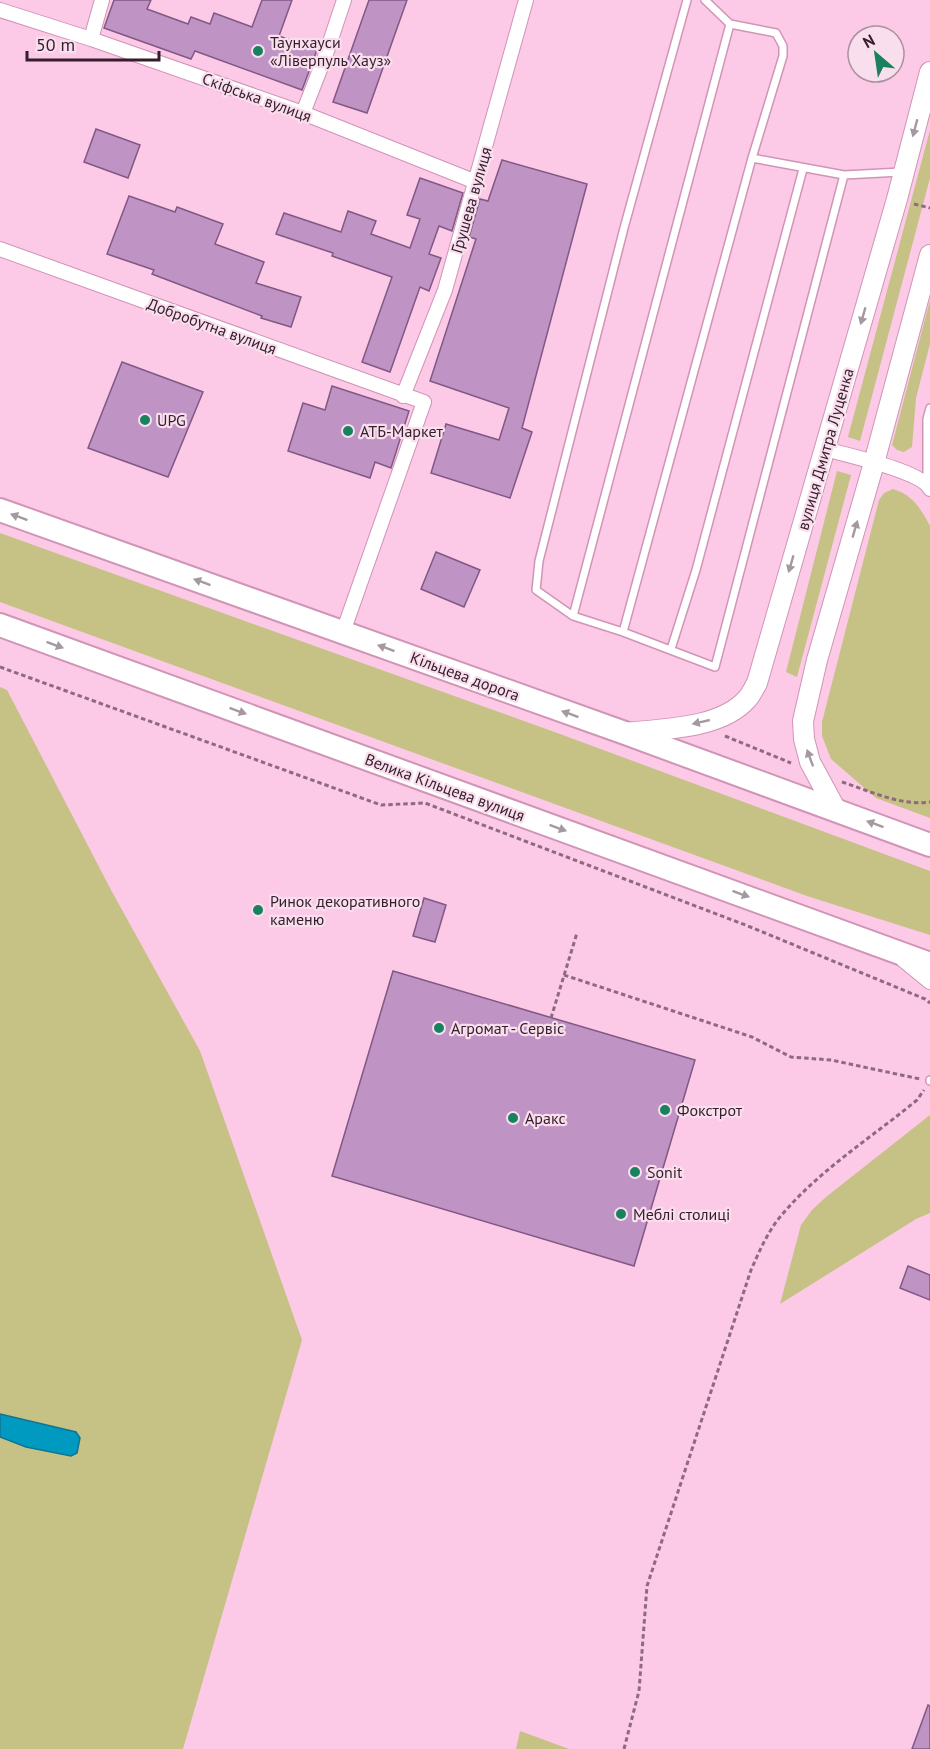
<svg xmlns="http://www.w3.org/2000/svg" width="930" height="1749" viewBox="0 0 930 1749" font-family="'PT Sans',sans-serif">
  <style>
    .green { fill: #c6c184 }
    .water { fill: #009ac1; stroke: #107494; stroke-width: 1.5 }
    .building { fill: #bf93c3; stroke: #815885; stroke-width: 1.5 }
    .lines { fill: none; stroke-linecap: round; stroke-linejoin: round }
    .service-casing { stroke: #d094b6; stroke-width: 10 }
    .minor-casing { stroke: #d094b6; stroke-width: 16 }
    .secondary-casing { stroke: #d094b6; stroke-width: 22 }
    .trunk-casing { stroke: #d094b6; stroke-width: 26 }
    .path { stroke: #8f6a7f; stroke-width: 3; stroke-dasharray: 4.5 3; stroke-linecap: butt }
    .service { stroke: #fff; stroke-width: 7 }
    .minor { stroke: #fff; stroke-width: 14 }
    .secondary { stroke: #fff; stroke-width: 20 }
    .trunk { stroke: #fff; stroke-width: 22 }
    .oneway { fill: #a499a0 }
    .poi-dot { fill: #17825d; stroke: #f9dfed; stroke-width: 2 }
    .labels { text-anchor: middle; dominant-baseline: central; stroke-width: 4.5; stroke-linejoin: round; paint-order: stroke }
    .poi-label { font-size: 16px; fill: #351d2b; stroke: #f9dfed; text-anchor: start }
    .street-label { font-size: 16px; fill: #351d2b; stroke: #f9dfed }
  </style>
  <rect width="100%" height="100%" fill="#fcc9e6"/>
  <!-- green -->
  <path class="green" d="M930 130V178L860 441 848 437Z
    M930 300V344L916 398 912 447 904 452 897 450 892 445Z
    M837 471 851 475 797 677 786 672Z
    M893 489C913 495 921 509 930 526V818L876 798 831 759 822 736V722L879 500 884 493Z
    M0 533 560 734 930 871V935L807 896 0 602Z
    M0 687 7 690 111 890 200 1051 302 1340 183 1749H0Z
    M930 1115V1213L916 1219 780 1304 801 1225 812 1210 826 1197Z
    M520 1731 569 1749H516Z"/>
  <!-- water -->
  <path class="water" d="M0 1414 76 1432 80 1438 77 1453 71 1456 26 1447 0 1437Z"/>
  <!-- building -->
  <path class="building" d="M114 0H151L147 9 188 24 191 17 210 24 214 13 252 27 262 0H292L279 36 317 50 302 90 195 51 191 59 104 28Z
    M369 0H407L367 113 333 102Z
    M96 129 140 145 128 178 84 162Z
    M502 160 587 184 522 428 532 432 510 498 431 473 446 424 499 440 509 408 430 381 476 239 469 237 480 199 488 201Z
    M420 178 463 193 452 231 439 226 429 254 441 258 429 291 420 287 390 372 362 362 392 277 332 256 333 253 276 234 284 213 341 232 348 211 376 221 371 234 410 248 420 219 407 215Z
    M129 196 175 212 177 207 223 224 215 244 264 262 256 283 301 297 291 327 261 318 262 316 152 274 154 270 107 254Z
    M122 362 203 392 168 477 88 448Z
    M332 386 409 411 391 468 375 462 370 478 288 451 303 403 325 410Z
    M436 552 480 570 464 607 421 589Z
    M424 898 446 905 435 942 413 936Z
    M393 971 695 1060 634 1266 332 1176Z
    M908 1266 930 1275V1300L900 1288Z
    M928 1705 930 1706V1749H912Z"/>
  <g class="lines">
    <!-- service casing -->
    <g class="service-casing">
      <path id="service" d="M687 0 624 228 539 561 536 590 573 616 623 632 715 667 844 175
        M752 158 844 175 901 172
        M927 482V419L930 408
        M573 616 730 24
        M623 632 752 158 783 56V46L776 33 730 24 705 0
        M671 649 696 570 803 169
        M930 1080V1081"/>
    </g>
    <!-- minor casing -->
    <g class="minor-casing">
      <path id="minor" d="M0 10 91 39 303 113 476 182
        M91 39 102 0
        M303 113 326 54 344 0
        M0 249 424 402 343 632
        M403 396 445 290 526 0
        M825 449C846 455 922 471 930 489
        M903 960 930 982"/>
    </g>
    <!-- secondary casing -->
    <g class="secondary-casing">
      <path id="secondary" d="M625 733C662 729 721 729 747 699 751 695 754 688 757 683L897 199 930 72
        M836 810 810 762 804 739 803 721 817 660 874 463 930 255"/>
    </g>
    <!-- trunk casing -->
    <g class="trunk-casing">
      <path id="trunk" d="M0 510 625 733 930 845
        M0 625 930 964"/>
    </g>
    <!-- path -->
    <path class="path" d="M914 204 930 208
      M0 667 381 805 425 803 748 926 925 999 930 1003
      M725 736 791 763
      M842 782C870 791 900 806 930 802
      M564 975 752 1037 791 1057 831 1060 920 1079
      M551 1018 577 933
      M624 1749 639 1691 647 1586 751 1270C759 1252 767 1233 780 1217 818 1171 871 1138 917 1100L924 1090"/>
    <!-- service -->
    <use href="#service" class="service"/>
    <!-- minor -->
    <use href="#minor" class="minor"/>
    <!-- secondary -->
    <use href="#secondary" class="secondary"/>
    <!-- trunk -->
    <use href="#trunk" class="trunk"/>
  </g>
  <!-- one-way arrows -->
  <defs><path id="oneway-solid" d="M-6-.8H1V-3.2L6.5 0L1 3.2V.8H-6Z" transform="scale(1.5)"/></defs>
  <g class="oneway">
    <use href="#oneway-solid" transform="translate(915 128) rotate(105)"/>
    <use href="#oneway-solid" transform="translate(863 316) rotate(106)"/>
    <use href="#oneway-solid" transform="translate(19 517) rotate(-160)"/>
    <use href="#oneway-solid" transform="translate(855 529) rotate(-74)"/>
    <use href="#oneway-solid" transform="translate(791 564) rotate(106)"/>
    <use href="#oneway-solid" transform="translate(202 582) rotate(-160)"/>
    <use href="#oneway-solid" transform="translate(55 645) rotate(20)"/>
    <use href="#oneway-solid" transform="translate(386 648) rotate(-160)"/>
    <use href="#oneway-solid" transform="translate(238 711) rotate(20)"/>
    <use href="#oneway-solid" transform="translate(570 714) rotate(-160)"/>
    <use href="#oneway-solid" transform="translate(701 722) rotate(167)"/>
    <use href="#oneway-solid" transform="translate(810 758) rotate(-110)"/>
    <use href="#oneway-solid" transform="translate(875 824) rotate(-160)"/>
    <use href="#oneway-solid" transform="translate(558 828) rotate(20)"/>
    <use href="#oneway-solid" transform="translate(741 894) rotate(20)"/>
  </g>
  <!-- markers -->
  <g class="poi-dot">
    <circle cx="258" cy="51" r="6"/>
    <circle cx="145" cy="420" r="6"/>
    <circle cx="348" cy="431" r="6"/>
    <circle cx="258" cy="910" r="6"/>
    <circle cx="439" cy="1028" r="6"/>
    <circle cx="665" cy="1110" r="6"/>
    <circle cx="513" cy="1118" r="6"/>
    <circle cx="635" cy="1172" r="6"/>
    <circle cx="621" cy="1214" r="6"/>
  </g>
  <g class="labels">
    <!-- poi labels -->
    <g class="poi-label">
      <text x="270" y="42">Таунхауси<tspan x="270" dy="18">«Ліверпуль Хауз»</tspan></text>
      <text x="157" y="420">UPG</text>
      <text x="360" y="431">АТБ-Маркет</text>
      <text x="270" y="901">Ринок декоративного<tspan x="270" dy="18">каменю</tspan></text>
      <text x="451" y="1028">Агромат - Сервіс</text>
      <text x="677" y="1110">Фокстрот</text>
      <text x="525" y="1118">Аракс</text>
      <text x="647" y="1172">Sonit</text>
      <text x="633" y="1214">Меблі столиці</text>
    </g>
    <!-- street labels -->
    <g class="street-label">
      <text transform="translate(257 97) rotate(20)">Скіфська вулиця</text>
      <text transform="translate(471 200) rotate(-74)">Грушева вулиця</text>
      <text transform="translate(212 326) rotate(20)">Добробутна вулиця</text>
      <text transform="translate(825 449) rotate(-74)">вулиця Дмитра Луценка</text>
      <text transform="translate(465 676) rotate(20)">Кільцева дорога</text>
      <text transform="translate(445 787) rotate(20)">Велика Кільцева вулиця</text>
    </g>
  </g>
  <!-- north arrow -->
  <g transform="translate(876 54) rotate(331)"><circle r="28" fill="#f9dfed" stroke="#ab919f" stroke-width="1.5"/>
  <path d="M0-4.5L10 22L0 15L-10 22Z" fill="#17825d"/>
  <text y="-9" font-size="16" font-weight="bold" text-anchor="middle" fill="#351d2b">N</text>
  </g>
  <!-- scale -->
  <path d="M27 51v9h132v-9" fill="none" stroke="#351d2b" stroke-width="3"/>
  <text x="36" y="51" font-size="18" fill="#351d2b" stroke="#f9dfed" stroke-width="4.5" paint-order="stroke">50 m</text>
</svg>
